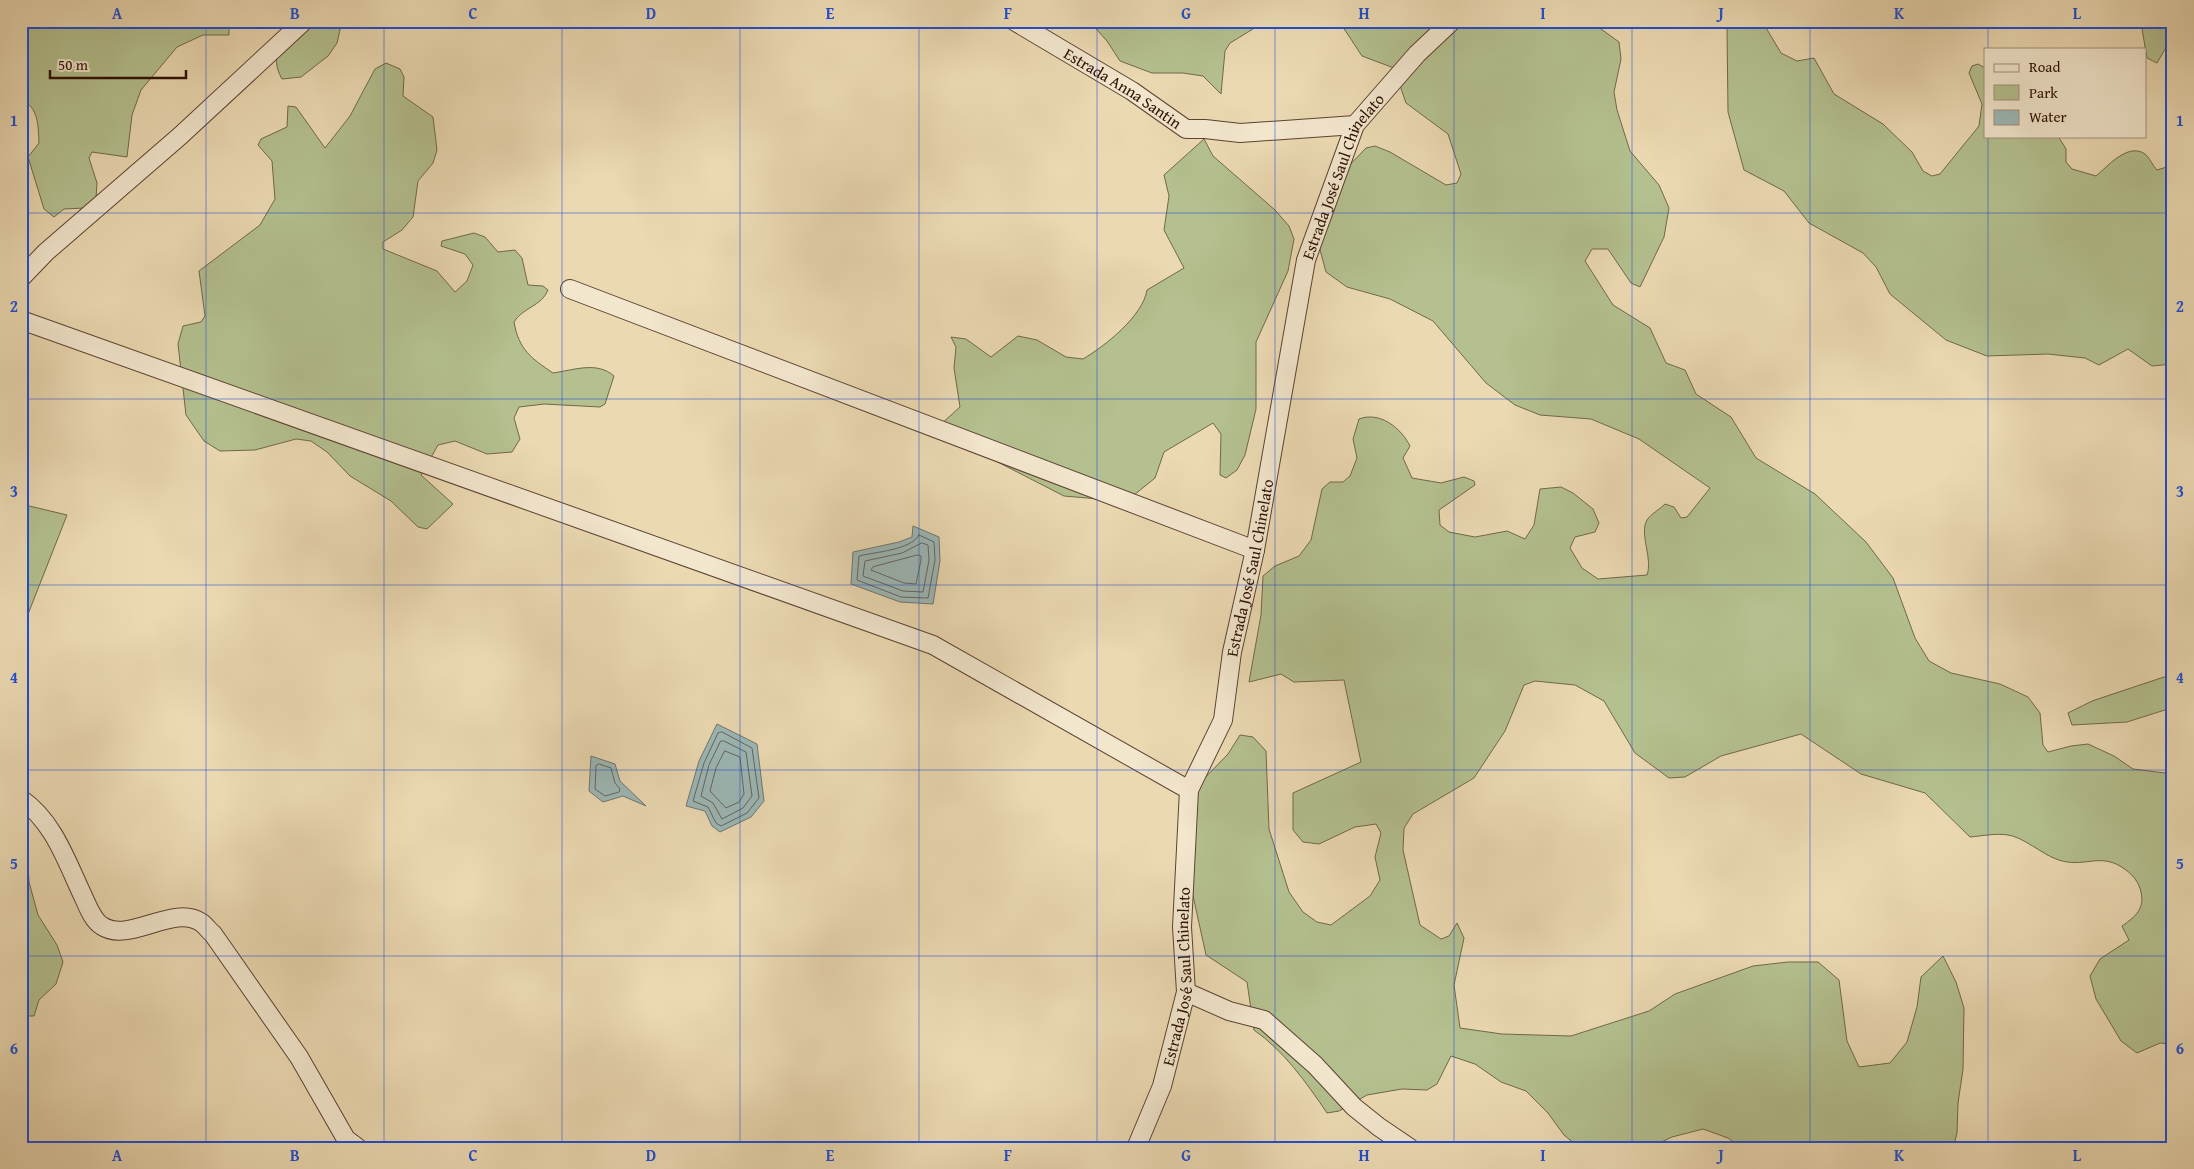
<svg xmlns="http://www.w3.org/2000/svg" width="2194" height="1169" viewBox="0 0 2194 1169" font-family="'Gentium Book Plus',serif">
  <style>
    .green { fill: #b4c08f; stroke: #70684a }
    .water { fill: #9cb8b7; stroke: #70756f }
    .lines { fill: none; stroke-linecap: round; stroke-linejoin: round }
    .shore { stroke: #64645e; stroke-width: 1 }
    .street-casing { stroke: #5c4230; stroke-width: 20 }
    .street { stroke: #f2e6cd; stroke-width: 18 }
    .grid { fill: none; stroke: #1d4ed8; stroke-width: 1; stroke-opacity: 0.55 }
    .labels { text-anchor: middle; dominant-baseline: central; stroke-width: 4.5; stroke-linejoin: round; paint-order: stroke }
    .street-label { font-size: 16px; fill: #2d1004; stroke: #f2e6cd }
    .neatline { fill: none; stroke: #1d4ed8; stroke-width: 2 }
    .grid-label { font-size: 16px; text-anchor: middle; font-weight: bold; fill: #1d4ed8 }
  </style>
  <rect width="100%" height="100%" fill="#ebd9b2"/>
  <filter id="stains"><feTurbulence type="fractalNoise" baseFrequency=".004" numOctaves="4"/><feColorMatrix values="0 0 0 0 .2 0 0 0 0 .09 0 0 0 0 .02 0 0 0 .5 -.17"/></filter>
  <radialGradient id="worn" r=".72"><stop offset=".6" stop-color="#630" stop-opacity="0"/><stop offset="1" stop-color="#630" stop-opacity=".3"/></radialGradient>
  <!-- green -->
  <path class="green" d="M21 21H229V35H203L177 47 141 90 132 115 127 157 92 152 89 158 97 183 96 198 85 208 64 209 54 217 44 209 28 157 39 143C38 125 39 108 21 99Z
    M297 21H342L337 43 328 56 301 77 282 79C268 54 283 42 297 21Z
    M1047 21H1075L1052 29Z
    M1089 21H1266L1230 43 1225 51 1221 94 1203 76 1183 73H1152L1120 61 1107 41Z
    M1339 21H1590L1619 42 1621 59 1614 92 1617 110 1630 151 1659 185 1669 208 1664 237 1640 287 1631 283 1608 249H1592L1585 261 1613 305 1650 328 1666 363 1685 370 1696 394 1731 417 1756 458 1815 494 1866 542 1893 578 1915 638 1929 661 1951 673 2000 684 2028 697 2040 713 2043 745 2048 752 2071 746 2088 744 2114 756 2133 769 2173 774V1044L2160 1043 2137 1053 2121 1041 2096 999 2090 976 2100 959 2129 940 2122 926C2135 917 2145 909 2141 892 2139 883 2134 876 2126 870 2100 850 2084 870 2056 859 2042 854 2023 837 2008 835 1996 833 1982 836 1970 837L1925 793 1861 774 1801 734 1721 756 1685 777 1669 778 1635 753 1604 701 1575 685 1535 681 1524 685 1505 731 1474 778 1413 814 1404 828 1403 850 1420 925 1441 939 1449 936 1457 923 1464 938 1454 985 1460 1028 1502 1034 1571 1036 1649 1011 1675 994 1753 966 1788 962H1818L1839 980 1847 1041 1859 1067 1890 1063 1907 1042 1917 1007 1921 977 1943 956 1956 982 1964 1008 1963 1069 1958 1103 1957 1133 1953 1148H1742L1728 1138 1703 1129 1672 1137 1649 1148H1580L1564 1135 1548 1113 1526 1091 1501 1082 1475 1064 1451 1056 1437 1084 1427 1090 1402 1089 1367 1095 1339 1111 1327 1113C1306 1082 1284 1051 1254 1030L1247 982 1206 955 1190 882 1197 786 1228 754 1240 735 1253 737 1266 751 1269 829 1289 892 1303 912 1317 922 1331 925 1370 896 1380 880 1375 857 1381 833 1376 824 1355 827 1319 844 1303 842 1293 830V793L1361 762 1344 680 1294 682 1281 674 1249 682 1261 615 1263 576 1275 566 1299 556 1311 540 1322 489 1330 482H1343L1350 476 1357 458 1353 439 1359 419C1380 411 1401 428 1410 446L1403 458 1412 478 1441 483 1464 477 1474 481 1475 485 1439 510 1440 525 1449 532 1475 537 1507 531 1525 539 1534 525 1540 489 1561 487 1573 493 1593 509 1599 523 1595 532 1575 537 1570 548 1582 568 1598 579 1647 575C1653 558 1639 534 1647 520 1651 514 1660 509 1665 504L1674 507 1681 518 1687 517 1710 488 1639 439 1591 419 1540 415 1515 405 1486 383 1433 321 1390 299 1347 287 1326 272 1319 246 1342 173 1366 148 1375 146 1390 152 1446 185 1457 183 1461 174 1448 134 1406 103 1394 68 1362 56Z
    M1732 21H1762L1781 53 1797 61 1814 58 1834 94 1883 124 1912 152 1923 171 1932 176 1940 174 1979 126 1982 104 1969 73 1972 66 1978 64 1985 68V136H2058L2066 149V162L2072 169 2096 176C2107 167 2128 142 2145 154 2149 157 2153 166 2157 170L2173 165V364L2152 366 2128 349 2099 365 2085 358 2048 354 1987 356 1946 340 1890 294 1876 267 1863 253 1809 223 1784 191 1744 170 1728 112 1727 28Z
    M2135 21H2168V44L2157 63 2147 58 2142 29Z
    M386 63 400 69 404 77 403 96 433 117 437 150 433 163 418 181 413 217 402 230 383 242V249L437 271 455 292 467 281 473 265 465 254 441 246 442 241 474 233 485 237 498 252 515 250 522 258 528 285 543 286 548 290C542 306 522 308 514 322 519 350 531 358 553 373 574 370 597 361 614 376L605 404 600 407 544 404 519 407 514 418 520 439 512 452 487 454 455 441 438 445 421 475 453 504 427 529 418 527 391 501 350 476 327 452 311 441 296 439 255 450 220 451 204 441 186 415 178 344 183 326 201 322 205 316 199 271 260 225 275 199 272 161 258 145 261 139 287 127 288 106 296 107 325 148 350 116 375 69Z
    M1204 139 1213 156 1275 210 1289 226 1294 239 1288 271 1256 342V409L1245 455 1237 470 1226 478 1220 475 1221 434 1213 423 1164 452 1155 478 1134 495 1110 500 1064 496 941 433 940 425 960 407 954 368 956 347 951 337 966 339 991 357 1018 336 1037 340 1066 357 1083 359C1105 346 1143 316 1147 290L1184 268 1164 230 1169 196 1164 175Z
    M21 504 67 515 21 632Z
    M2173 674V705L2168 709 2127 722 2072 725 2068 713 2092 701Z
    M27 846 29 882 38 915 57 945 63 962 56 984 39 1000 34 1016H21V849Z"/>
  <!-- water -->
  <path class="water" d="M913 526 939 537 940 561 933 604 900 602 851 584 853 552 899 542 912 537Z
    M717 724 757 744 764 801 751 817 720 832 712 826 705 811 686 806 699 761Z
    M591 756 615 764 620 781 646 806 623 796 603 802 589 791Z"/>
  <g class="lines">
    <!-- shore -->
    <path class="shore" d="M919 535 934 542 935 560 928 598 901 597 857 580 859 556C875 552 911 550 919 535Z
      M922 543 928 545 929 560 923 592 903 591 863 576 865 561 902 553Z
      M918 555 921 556V560L916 584 904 583 871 570 873 567Z
      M722 732 752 748 759 798 747 813 721 826 716 823 708 807 693 801 704 763 718 733Z
      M721 741H724L746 752 752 796 743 808 722 819 713 803 701 796 709 765Z
      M725 751 740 757 744 794 739 802 726 808 710 791 716 768Z
      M599 764 611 768 615 783 620 789 619 792 605 796 595 789 596 766Z"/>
    <!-- street casing -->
    <g class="street-casing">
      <g id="street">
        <path id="s1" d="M1014 21 1132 91 1186 129H1205L1240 133 1355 125"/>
        <path d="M21 278 46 252 180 136 304 21"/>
        <path d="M570 289 1255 550"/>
        <path d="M21 320 933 645 1189 790"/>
        <path d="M21 799C53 821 66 860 82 894 87 904 92 920 102 926 130 944 173 903 202 923 206 926 209 931 213 934L299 1057 346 1139 358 1148"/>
        <path d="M1186 992 1229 1011 1264 1020 1315 1065 1354 1107 1379 1127 1410 1148"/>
        <path id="s2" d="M1136 1148 1162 1086 1186 992 1182 927 1189 790 1223 720 1232 652 1255 550 1306 260 1355 125 1417 54 1452 21"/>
      </g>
    </g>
    <!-- street -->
    <use href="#street" class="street"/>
  </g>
  <!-- grid -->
  <path class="grid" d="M206 21V1148M384 21V1148M562 21V1148M740 21V1148M919 21V1148M1097 21V1148M1275 21V1148M1454 21V1148M1632 21V1148M1810 21V1148M1988 21V49M1988 136V1148M21 213H2173M21 399H2173M21 585H2173M21 770H2173M21 956H2173"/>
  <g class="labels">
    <!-- street labels -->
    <g class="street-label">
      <text stroke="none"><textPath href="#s1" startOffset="128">Estrada Anna Santin</textPath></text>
      <text stroke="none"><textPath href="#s2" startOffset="1004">Estrada José Saul Chinelato</textPath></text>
      <text stroke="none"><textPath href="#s2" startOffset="599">Estrada José Saul Chinelato</textPath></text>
      <text stroke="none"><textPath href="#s2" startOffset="179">Estrada José Saul Chinelato</textPath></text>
    </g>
  </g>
  <!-- margin -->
  <rect width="2194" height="1169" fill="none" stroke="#ebd9b2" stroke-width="55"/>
  <!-- legend -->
  <rect x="1984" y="48" width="162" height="90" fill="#f2e6cd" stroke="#a3907d"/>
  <rect x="1994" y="64" width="25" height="8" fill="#f2e6cd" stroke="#a3907d"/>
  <text x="2029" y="72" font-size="15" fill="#2d1004">Road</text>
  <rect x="1994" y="85" width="25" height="15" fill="#b4c08f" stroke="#a3907d"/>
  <text x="2029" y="98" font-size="15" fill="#2d1004">Park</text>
  <rect x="1994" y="110" width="25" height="15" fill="#9cb8b7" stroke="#a3907d"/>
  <text x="2029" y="122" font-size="15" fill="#2d1004">Water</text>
  <!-- scale -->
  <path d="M50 70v8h136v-8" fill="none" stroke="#2d1004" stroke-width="2.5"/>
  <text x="58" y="70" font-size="15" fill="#2d1004" stroke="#f2e6cd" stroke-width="4" paint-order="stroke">50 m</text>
  <rect x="28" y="28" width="2138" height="1114" class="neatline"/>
  <g class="grid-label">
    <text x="117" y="19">A</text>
    <text x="295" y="19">B</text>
    <text x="473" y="19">C</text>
    <text x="651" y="19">D</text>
    <text x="830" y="19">E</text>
    <text x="1008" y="19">F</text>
    <text x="1186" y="19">G</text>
    <text x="1364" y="19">H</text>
    <text x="1543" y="19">I</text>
    <text x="1721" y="19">J</text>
    <text x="1899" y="19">K</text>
    <text x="2077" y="19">L</text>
    <text x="14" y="126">1</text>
    <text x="2180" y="126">1</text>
    <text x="14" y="312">2</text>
    <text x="2180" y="312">2</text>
    <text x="14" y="497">3</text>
    <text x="2180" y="497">3</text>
    <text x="14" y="683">4</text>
    <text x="2180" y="683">4</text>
    <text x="14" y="869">5</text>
    <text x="2180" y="869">5</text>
    <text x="14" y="1054">6</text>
    <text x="2180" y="1054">6</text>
    <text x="117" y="1161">A</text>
    <text x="295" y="1161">B</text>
    <text x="473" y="1161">C</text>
    <text x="651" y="1161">D</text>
    <text x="830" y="1161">E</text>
    <text x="1008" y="1161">F</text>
    <text x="1186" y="1161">G</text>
    <text x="1364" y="1161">H</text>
    <text x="1543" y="1161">I</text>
    <text x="1721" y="1161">J</text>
    <text x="1899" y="1161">K</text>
    <text x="2077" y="1161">L</text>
  </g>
  <rect width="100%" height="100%" filter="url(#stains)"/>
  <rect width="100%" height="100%" fill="url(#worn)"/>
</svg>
